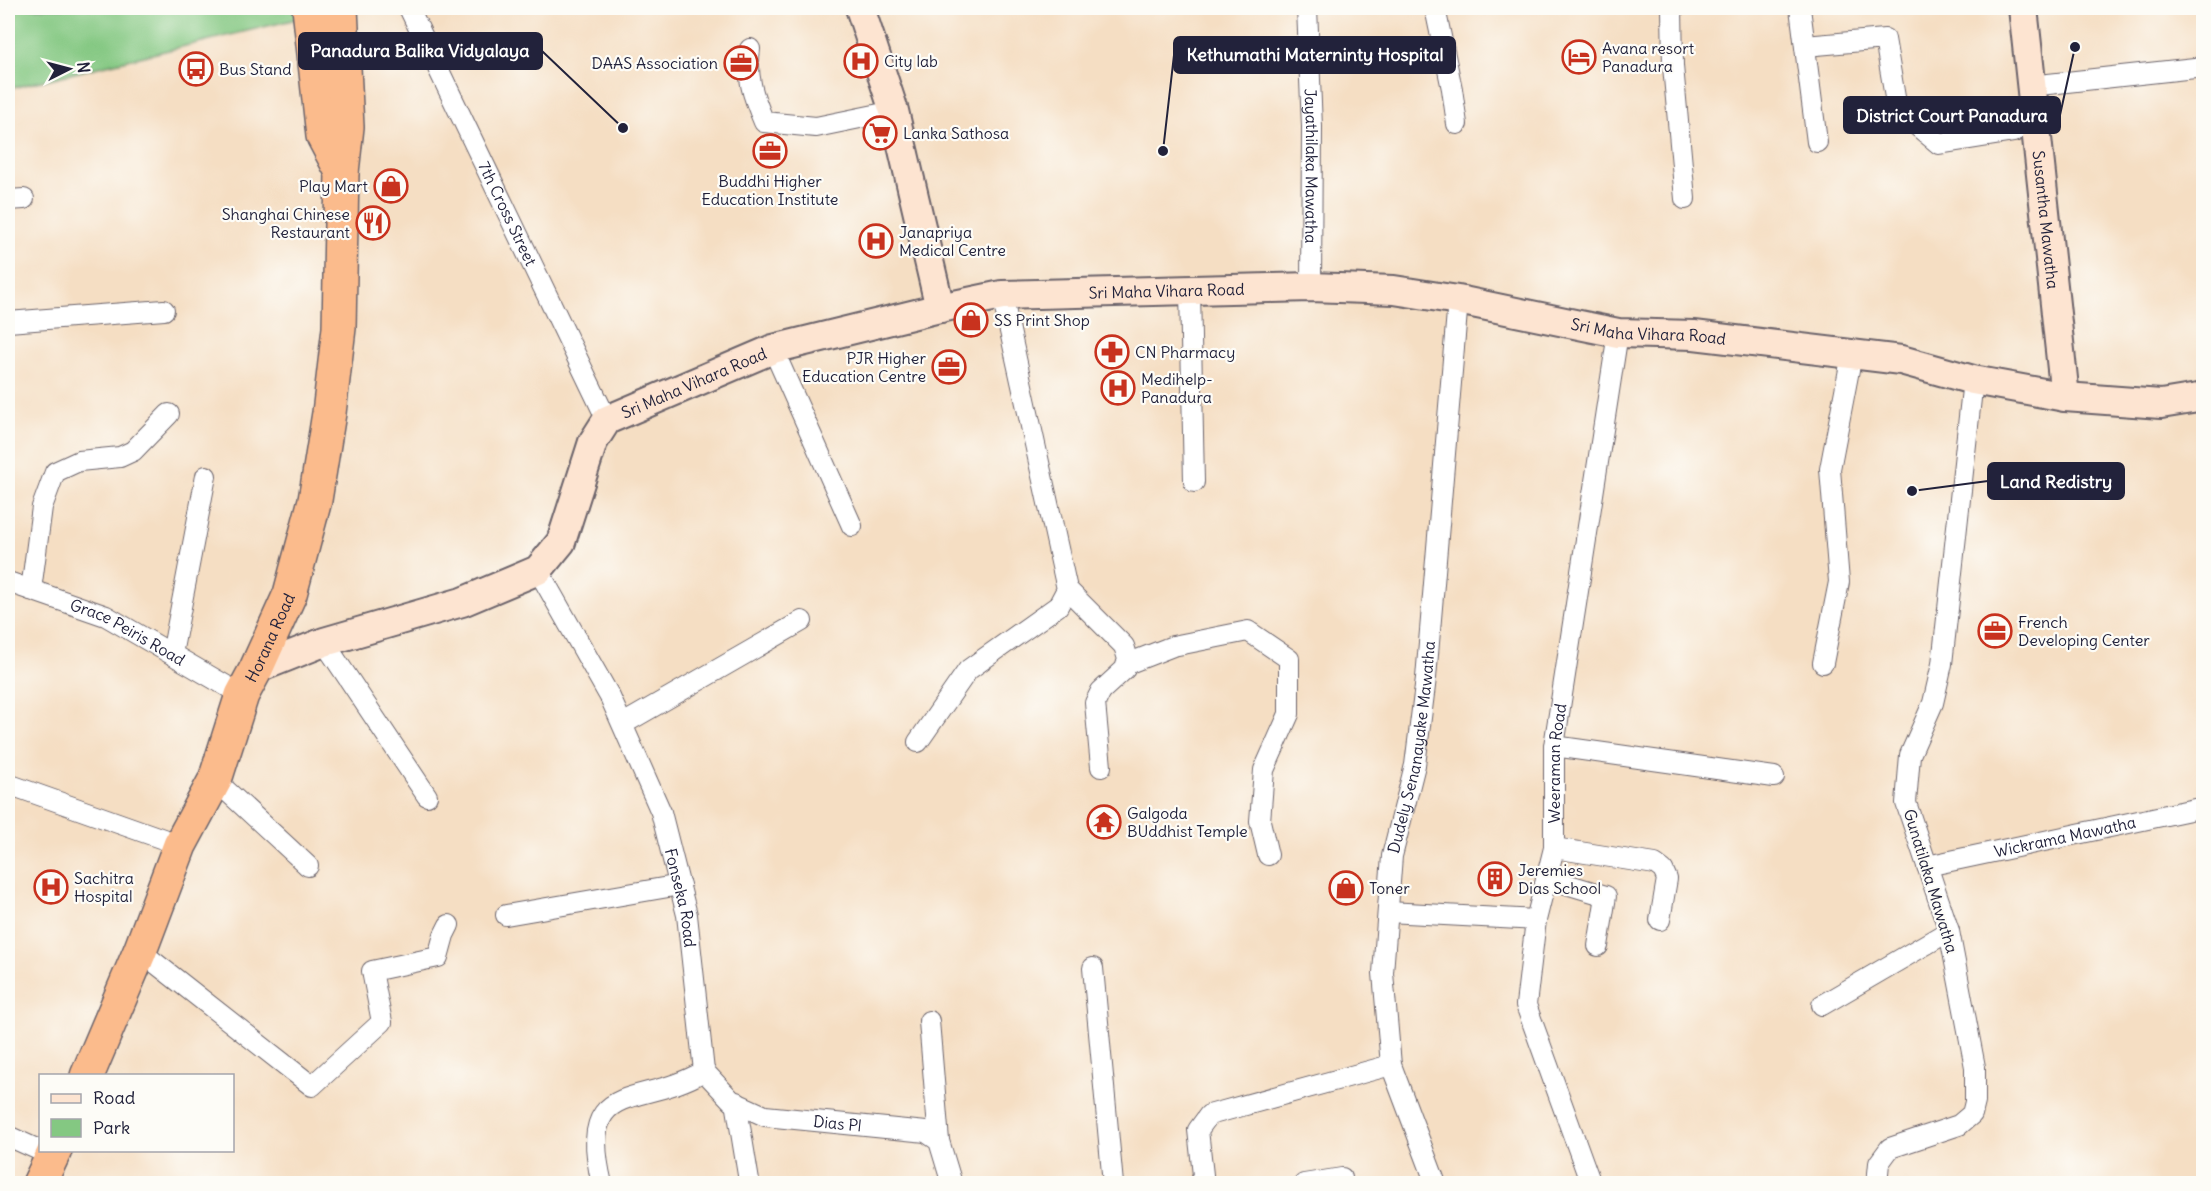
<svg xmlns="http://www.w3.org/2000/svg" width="2211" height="1191" viewBox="0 0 2211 1191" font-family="Delius,sans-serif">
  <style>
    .green { fill: #84c882; stroke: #53755e; stroke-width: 1.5 }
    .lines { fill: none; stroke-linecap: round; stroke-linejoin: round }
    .street-casing { stroke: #6c646b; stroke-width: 22 }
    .secondary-casing { stroke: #6c646b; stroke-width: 32 }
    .highway-casing { stroke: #6c646b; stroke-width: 36 }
    .street { stroke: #fff; stroke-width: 20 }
    .secondary { stroke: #fde4d1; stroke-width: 28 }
    .highway { stroke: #fbbb8c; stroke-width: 33 }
    .labels { text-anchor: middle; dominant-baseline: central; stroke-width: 4.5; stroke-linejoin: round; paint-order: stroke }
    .poi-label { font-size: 16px; fill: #22223b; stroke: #fdfcf7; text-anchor: start }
    .street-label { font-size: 16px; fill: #22223b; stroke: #fdfcf7 }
    .leader { fill: none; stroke: #22223b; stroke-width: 2 }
    .callout-dot { fill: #22223b; stroke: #fdfcf7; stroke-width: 2 }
    .callout { fill: #22223b; stroke: #22223b; stroke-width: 2 }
    .callout-label { font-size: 18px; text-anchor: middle; font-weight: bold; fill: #fff }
  </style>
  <rect width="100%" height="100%" fill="#fdfcf7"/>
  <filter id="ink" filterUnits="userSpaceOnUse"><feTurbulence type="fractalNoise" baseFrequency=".0167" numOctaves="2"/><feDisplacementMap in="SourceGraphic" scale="12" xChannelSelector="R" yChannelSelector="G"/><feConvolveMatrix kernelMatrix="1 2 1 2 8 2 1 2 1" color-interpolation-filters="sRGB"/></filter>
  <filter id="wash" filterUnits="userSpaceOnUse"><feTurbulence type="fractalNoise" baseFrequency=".008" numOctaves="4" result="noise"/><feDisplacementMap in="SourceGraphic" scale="24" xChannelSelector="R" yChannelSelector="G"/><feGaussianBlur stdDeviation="1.35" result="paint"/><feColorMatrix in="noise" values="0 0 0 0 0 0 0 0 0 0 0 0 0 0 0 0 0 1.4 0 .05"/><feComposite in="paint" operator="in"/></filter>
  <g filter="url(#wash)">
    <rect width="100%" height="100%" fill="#f5dec3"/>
    <!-- green -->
    <path class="green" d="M8 8H342L8 89Z"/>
  </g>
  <g filter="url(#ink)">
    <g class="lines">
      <!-- street casing -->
      <g class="street-casing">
        <g id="street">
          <path id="s1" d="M409 8 607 420"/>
          <path id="s2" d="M1307 8 1312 127 1311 287"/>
          <path d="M1435 8 1452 89 1457 124"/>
          <path d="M1672 8 1673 66 1685 199"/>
          <path d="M1800 8 1817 142"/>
          <path d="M1805 46 1885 39 1897 109 1939 144 2014 132"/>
          <path d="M750 49C746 77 753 96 764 122L816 127 894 111"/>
          <path d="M2030 86 2204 67"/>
          <path d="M8 200 24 199"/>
          <path d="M1190 290 1194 482"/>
          <path d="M8 322 164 310"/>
          <path d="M773 349 852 526"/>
          <path id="s3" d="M538 570 610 697 661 812 687 915 704 1071"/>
          <path id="s4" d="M8 582 106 616 242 695"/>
          <path d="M1067 589 1124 646 1128 659 1125 669 1101 691 1095 703 1101 767"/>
          <path d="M31 590 42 507 55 472 79 461 120 457 133 451 169 414"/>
          <path d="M324 642 427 796"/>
          <path d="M172 654 206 476"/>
          <path d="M1823 663 1839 582 1830 469 1852 354"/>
          <path d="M1127 664 1173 646 1248 631 1289 659V714L1264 770 1260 821 1268 855"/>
          <path d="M623 724 802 621"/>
          <path d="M918 742 968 670 1058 606 1067 589 1002 295"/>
          <path d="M1554 746 1774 777"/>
          <path d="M215 780 308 866"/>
          <path d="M8 784 180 845"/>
          <path d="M1554 848 1655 864 1663 870 1667 879 1660 920"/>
          <path id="s5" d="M1927 866 2204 807"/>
          <path d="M1546 878 1606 896 1598 946"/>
          <path d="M1388 912 1536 920"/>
          <path d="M506 915 680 885"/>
          <path d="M140 951 312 1086 382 1022 372 971 438 957 444 935 449 925"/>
          <path d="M1093 968 1113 1184"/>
          <path d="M1822 1005 1949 931"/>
          <path d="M929 1021 939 1141"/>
          <path id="s6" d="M704 1071 732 1101 765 1116 926 1132 939 1141 952 1184"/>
          <path d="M736 1102 749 1181"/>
          <path d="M8 1136 52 1156"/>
          <path d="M602 1184C576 1076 640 1109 704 1071"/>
          <path d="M1200 1184 1203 1175 1198 1130 1209 1115 1391 1065"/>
          <path d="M1304 1184 1342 1178"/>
          <path id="s7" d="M1436 1184 1391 1065 1383 973 1392 856 1415 765 1426 678 1458 300"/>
          <path id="s8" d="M1591 1184 1526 1005 1536 920 1554 848V746L1618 333"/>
          <path d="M1877 1184 1879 1163 1890 1148 1959 1125 1972 1114 1975 1102V1067L1949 931 1906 803 1910 755 1933 703 1942 664 1973 380"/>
        </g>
      </g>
      <!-- secondary casing -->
      <g class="secondary-casing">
        <g id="secondary">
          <path d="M860 8 894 111 940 308"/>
          <path id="s9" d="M2023 8 2065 397"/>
          <path id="s10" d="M256 669 324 642 462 602 538 570 561 542 593 442 607 420 773 349 940 308 1002 295 1311 287 1394 290 1458 300 1618 333 1694 335 1901 360 1973 380 2065 397 2161 404 2204 397"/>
        </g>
      </g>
      <!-- highway casing -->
      <g class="highway-casing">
        <g id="highway">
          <path d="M309 8 323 136 342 172"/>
          <path id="s11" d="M87 1076 140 951 180 845 215 780 242 695 256 669 290 594 315 500 329 413 339 328 342 172 347 127 341 8"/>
          <path d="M39 1184 55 1150"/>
        </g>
      </g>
      <!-- street -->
      <use href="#street" class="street"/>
      <!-- secondary -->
      <use href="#secondary" class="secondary"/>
      <!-- highway -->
      <use href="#highway" class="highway"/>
    </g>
  </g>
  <!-- icons -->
  <defs>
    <g id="hotel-ring" transform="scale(1.725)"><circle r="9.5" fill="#fdfcf7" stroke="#c8321e" stroke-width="1.5"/><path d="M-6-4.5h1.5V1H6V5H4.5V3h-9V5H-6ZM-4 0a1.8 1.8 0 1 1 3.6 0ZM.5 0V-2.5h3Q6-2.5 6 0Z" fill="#c8321e"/></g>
    <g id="hospital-ring" transform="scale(1.725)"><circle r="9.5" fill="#fdfcf7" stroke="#c8321e" stroke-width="1.5"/><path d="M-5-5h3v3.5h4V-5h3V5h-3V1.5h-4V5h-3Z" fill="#c8321e"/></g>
    <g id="office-ring" transform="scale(1.725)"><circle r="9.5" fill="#fdfcf7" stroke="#c8321e" stroke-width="1.5"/><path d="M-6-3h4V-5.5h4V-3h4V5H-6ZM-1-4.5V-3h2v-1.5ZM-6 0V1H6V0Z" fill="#c8321e"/></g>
    <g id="bus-ring" transform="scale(1.725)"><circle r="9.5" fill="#fdfcf7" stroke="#c8321e" stroke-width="1.5"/><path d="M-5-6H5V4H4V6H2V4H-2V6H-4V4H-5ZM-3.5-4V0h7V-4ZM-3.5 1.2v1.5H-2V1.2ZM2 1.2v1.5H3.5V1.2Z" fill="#c8321e"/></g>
    <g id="supermarket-ring" transform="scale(1.725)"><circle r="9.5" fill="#fdfcf7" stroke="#c8321e" stroke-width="1.5"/><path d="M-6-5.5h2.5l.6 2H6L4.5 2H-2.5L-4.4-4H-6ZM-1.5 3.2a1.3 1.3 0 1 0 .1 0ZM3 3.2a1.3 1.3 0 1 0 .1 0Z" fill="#c8321e"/></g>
    <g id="shop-ring" transform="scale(1.725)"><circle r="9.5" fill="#fdfcf7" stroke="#c8321e" stroke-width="1.5"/><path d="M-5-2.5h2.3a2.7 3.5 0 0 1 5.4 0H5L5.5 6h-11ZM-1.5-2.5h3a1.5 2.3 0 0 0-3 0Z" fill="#c8321e"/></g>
    <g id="restaurant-ring" transform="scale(1.725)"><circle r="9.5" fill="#fdfcf7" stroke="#c8321e" stroke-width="1.5"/><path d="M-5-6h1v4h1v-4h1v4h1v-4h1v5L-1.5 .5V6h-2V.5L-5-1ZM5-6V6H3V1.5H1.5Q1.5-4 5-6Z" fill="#c8321e"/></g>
    <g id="pharmacy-ring" transform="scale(1.725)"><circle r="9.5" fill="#fdfcf7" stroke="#c8321e" stroke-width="1.5"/><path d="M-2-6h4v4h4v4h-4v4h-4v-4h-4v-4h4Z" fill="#c8321e"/></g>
    <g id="temple-ring" transform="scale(1.725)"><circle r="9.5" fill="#fdfcf7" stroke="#c8321e" stroke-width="1.5"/><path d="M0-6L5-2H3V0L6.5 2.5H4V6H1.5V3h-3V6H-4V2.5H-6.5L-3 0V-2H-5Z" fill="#c8321e"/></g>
    <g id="building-ring" transform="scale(1.725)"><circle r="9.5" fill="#fdfcf7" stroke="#c8321e" stroke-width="1.5"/><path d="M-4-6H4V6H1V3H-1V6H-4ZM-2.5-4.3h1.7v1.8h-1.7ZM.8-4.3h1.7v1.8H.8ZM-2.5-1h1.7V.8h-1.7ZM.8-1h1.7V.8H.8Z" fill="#c8321e"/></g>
  </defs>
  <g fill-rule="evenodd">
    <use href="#hotel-ring" x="1579" y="57"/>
    <use href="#hospital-ring" x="861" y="61"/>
    <use href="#office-ring" x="741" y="63"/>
    <use href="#bus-ring" x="196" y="69"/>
    <use href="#supermarket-ring" x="880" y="133"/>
    <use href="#office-ring" x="770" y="151"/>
    <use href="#shop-ring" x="391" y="186"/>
    <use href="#restaurant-ring" x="373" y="223"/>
    <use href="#hospital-ring" x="876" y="241"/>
    <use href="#shop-ring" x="971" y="320"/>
    <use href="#pharmacy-ring" x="1112" y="352"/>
    <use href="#office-ring" x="949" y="367"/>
    <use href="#hospital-ring" x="1118" y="388"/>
    <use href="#office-ring" x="1995" y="631"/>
    <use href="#temple-ring" x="1104" y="822"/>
    <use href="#building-ring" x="1495" y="879"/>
    <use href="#hospital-ring" x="51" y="887"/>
    <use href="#shop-ring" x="1346" y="888"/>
  </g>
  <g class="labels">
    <!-- poi labels -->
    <g class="poi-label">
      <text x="1602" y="48">Avana resort<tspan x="1602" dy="18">Panadura</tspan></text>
      <text x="884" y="61">City lab</text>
      <text x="718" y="63" text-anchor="end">DAAS Association</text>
      <text x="219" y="69">Bus Stand</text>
      <text x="903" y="133">Lanka Sathosa</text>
      <text x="770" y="181" text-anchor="middle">Buddhi Higher<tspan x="770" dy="18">Education Institute</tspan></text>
      <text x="368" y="186" text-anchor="end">Play Mart</text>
      <text x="350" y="214" text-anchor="end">Shanghai Chinese<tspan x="350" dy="18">Restaurant</tspan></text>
      <text x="899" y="232">Janapriya<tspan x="899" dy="18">Medical Centre</tspan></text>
      <text x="994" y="320">SS Print Shop</text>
      <text x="1135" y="352">CN Pharmacy</text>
      <text x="926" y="358" text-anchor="end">PJR Higher<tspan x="926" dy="18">Education Centre</tspan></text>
      <text x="1141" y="379">Medihelp-<tspan x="1141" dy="18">Panadura</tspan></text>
      <text x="2018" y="622">French<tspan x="2018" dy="18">Developing Center</tspan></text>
      <text x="1127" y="813">Galgoda<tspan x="1127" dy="18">BUddhist Temple</tspan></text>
      <text x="1518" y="870">Jeremies<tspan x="1518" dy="18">Dias School</tspan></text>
      <text x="74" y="878">Sachitra<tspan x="74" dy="18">Hospital</tspan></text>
      <text x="1369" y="888">Toner</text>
    </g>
    <!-- street labels -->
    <g class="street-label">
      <text stroke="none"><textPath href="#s2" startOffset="158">Jayathilaka Mawatha</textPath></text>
      <text stroke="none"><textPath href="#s1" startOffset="228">7th Cross Street</textPath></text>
      <text stroke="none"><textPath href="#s9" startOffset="213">Susantha Mawatha</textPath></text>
      <text stroke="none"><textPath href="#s10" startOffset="1047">Sri Maha Vihara Road</textPath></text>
      <text stroke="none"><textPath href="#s10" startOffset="1533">Sri Maha Vihara Road</textPath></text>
      <text stroke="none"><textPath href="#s10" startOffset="561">Sri Maha Vihara Road</textPath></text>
      <text stroke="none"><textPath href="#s4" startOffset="130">Grace Peiris Road</textPath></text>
      <text stroke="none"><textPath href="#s11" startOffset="476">Horana Road</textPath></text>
      <text stroke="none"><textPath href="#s7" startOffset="448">Dudely Senanayake Mawatha</textPath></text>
      <text stroke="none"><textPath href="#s8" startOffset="435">Weeraman Road</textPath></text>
      <text stroke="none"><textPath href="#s5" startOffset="141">Wickrama Mawatha</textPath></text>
      <text transform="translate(1931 881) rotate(73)">Gunatilaka Mawatha</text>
      <text stroke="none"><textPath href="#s3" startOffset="360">Fonseka Road</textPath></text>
      <text stroke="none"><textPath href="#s6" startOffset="150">Dias Pl</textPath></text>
    </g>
  </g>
  <!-- callouts -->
  <path class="leader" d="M623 128L542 51M1163 151L1174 55M2075 47L2060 115M1912 491L1988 481"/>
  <g class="callout-dot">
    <circle cx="623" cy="128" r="6"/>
    <circle cx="1163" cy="151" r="6"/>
    <circle cx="2075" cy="47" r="6"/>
    <circle cx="1912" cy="491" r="6"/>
  </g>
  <g class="callout">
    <rect x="299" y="33" width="243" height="36" rx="6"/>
    <rect x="1174" y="37" width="281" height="36" rx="6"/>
    <rect x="1844" y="97" width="216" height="36" rx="6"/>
    <rect x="1988" y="463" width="136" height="36" rx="6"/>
  </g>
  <g class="callout-label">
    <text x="420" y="57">Panadura Balika Vidyalaya</text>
    <text x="1315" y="61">Kethumathi Materninty Hospital</text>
    <text x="1952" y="122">District Court Panadura</text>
    <text x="2056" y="488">Land Redistry</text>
  </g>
  <!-- margin -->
  <rect width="2211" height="1191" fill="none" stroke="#fdfcf7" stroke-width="30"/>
  <!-- legend -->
  <rect x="39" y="1074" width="195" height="78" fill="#fdfcf7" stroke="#a5a5ac" stroke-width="1.5"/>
  <rect x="51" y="1094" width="30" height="9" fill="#fde4d1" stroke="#a5a5ac" stroke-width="1.5"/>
  <text x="93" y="1104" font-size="18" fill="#22223b">Road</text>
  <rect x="51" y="1119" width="30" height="18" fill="#84c882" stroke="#a5a5ac" stroke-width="1.5"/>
  <text x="93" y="1134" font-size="18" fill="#22223b">Park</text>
  <!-- north arrow -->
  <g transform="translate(69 69) rotate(84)" stroke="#fdfcf7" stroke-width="4.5" paint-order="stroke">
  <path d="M0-4.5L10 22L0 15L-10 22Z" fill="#22223b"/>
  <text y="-9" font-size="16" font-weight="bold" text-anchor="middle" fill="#22223b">N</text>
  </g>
</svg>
